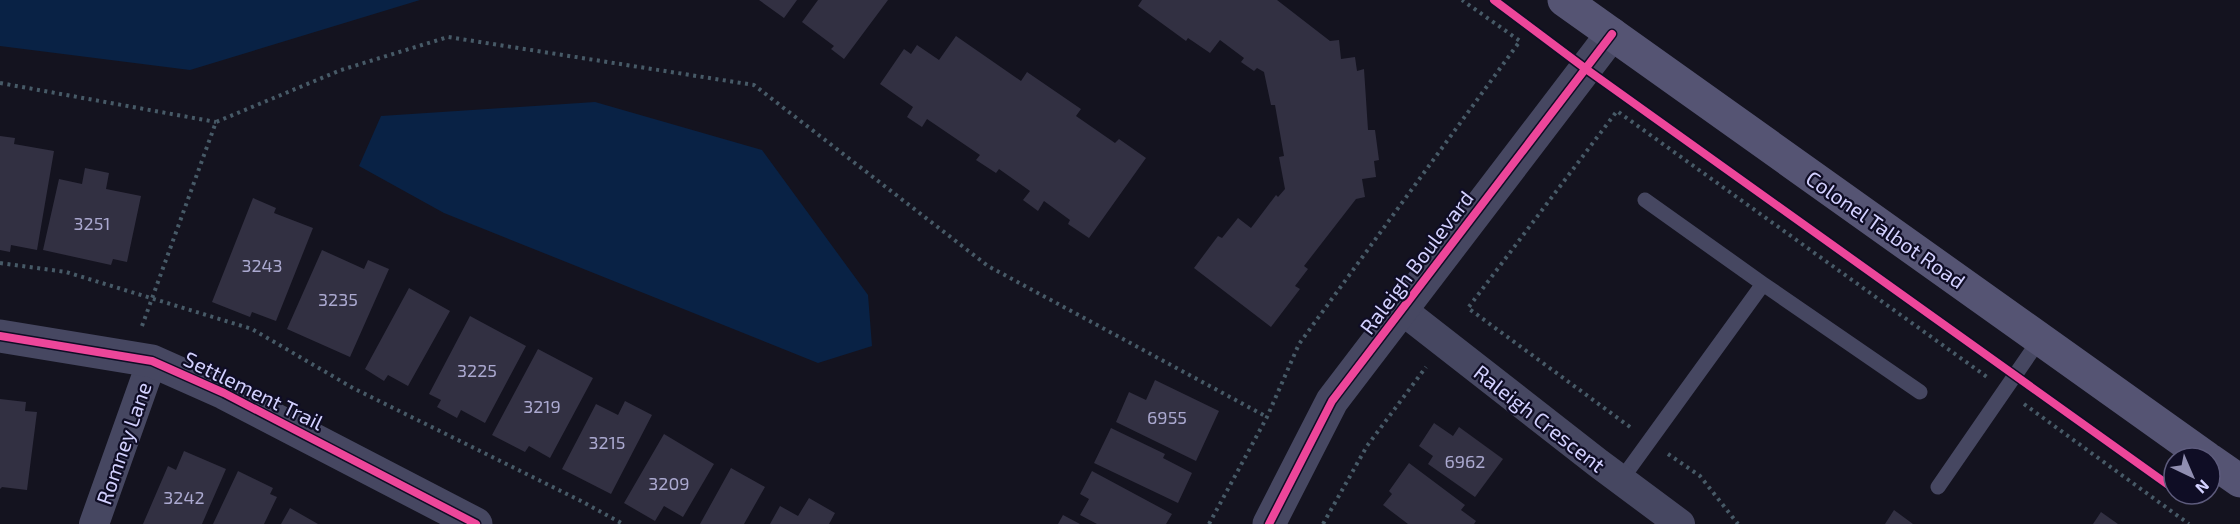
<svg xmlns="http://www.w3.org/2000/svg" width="2240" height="524" viewBox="0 0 2240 524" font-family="'Exo 2',sans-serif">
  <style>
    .water { fill: #092245 }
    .building { fill: #323042 }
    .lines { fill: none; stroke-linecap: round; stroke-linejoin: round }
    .path { stroke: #475a67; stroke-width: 4; stroke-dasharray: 3 4.5; stroke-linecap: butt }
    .service { stroke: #464761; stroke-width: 15 }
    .minor { stroke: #464761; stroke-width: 30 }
    .tertiary { stroke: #464761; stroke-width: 33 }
    .secondary { stroke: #555473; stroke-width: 33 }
    .cycleway-casing { stroke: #0f0d25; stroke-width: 11 }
    .cycleway { stroke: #ed469a; stroke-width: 8 }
    .labels { text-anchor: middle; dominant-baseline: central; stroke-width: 4.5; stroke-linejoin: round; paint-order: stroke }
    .number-label { font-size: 18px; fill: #aba9d0 }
    .street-label { font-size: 21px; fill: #d3d1ff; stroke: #0f0d25 }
  </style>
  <rect width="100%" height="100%" fill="#14131f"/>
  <!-- water -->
  <path class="water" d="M0 0H420L190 70 0 46Z
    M595 102 762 150 868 295 872 346 818 363 444 213 359 166 381 116Z"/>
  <!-- building -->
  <path class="building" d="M759 0H797L784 18Z
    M818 0H888L844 59 831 49 834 46 802 22Z
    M1142 0H1277L1330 41 1339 40 1341 59 1355 57 1357 71 1364 69 1368 130H1375L1379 160 1374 161 1376 177 1362 179 1365 197 1356 199 1304 266 1308 269 1295 286 1300 289 1271 327 1194 268 1218 236 1222 238 1238 218 1251 228 1276 195 1278 197 1285 189 1279 157 1284 156 1275 105H1271L1264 72 1257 68 1254 71 1241 62 1244 58 1220 40 1210 53 1188 38 1186 41 1138 6Z
    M956 36 1021 81 1027 72 1081 109 1076 116 1115 143 1119 139 1146 158 1089 238 1068 224 1070 220 1044 201 1038 211 1023 200 1030 191 999 169 996 173 976 160 980 155 927 119 922 127 907 117 913 107 880 84 904 49 911 54 917 45 939 60Z
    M0 136 15 138 14 144 54 151 37 250 11 245 10 252 0 250Z
    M85 168 109 173 106 189 141 196 127 262 113 259 111 265 43 250 59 179 82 184Z
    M253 198 276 208 274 213 313 228 276 321 252 312 250 317 212 302Z
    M322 250 364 269 368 260 389 269 350 357 287 329Z
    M409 288 450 311 408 386 388 375 384 381 365 369Z
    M470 316 526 346 485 423 461 410 457 418 437 407 441 400 429 394Z
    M538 349 593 378 550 458 529 446 525 452 492 435Z
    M1155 380 1219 411 1196 461 1116 422 1129 392 1146 400Z
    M0 399 26 402 25 411 37 412 27 490 2 487 0 489Z
    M625 401 652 415 611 494 562 469 596 404 618 415Z
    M1434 423 1453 436 1459 427 1503 459 1475 497 1428 464 1433 456 1419 446Z
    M1111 428 1165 454 1163 458 1192 473 1178 503 1094 463Z
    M664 434 714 464 683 517 664 506 655 521 624 503Z
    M184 451 226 469 202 524H143L168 466 176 470Z
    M1409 463 1465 505 1461 510 1476 521 1474 524H1408L1383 505 1392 494 1389 491Z
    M731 468 765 487 744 524H700Z
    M238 471 273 488 270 494 277 497 264 524H213Z
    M1092 471 1172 514 1166 524H1097L1080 515 1089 499 1080 494Z
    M809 498 835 513 829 524H770L780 506 798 516Z
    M290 508 318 524H281Z
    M1894 510 1913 524H1885Z
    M2101 512 2118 524H2093Z
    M1063 515 1080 524H1058Z"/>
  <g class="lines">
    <!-- path -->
    <path class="path" d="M0 83 216 122
      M0 263 66 272 252 329 353 388 581 501 623 524
      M142 326 216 122 341 70 448 37 754 85 988 266 1267 417
      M2024 404 2189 524
      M1630 427 1468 308 1617 111 1987 377
      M1668 454 1700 476 1738 524
      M1209 524 1267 417 1299 344 1520 41 1462 0
      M1323 524 1367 446 1426 367"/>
    <!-- service -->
    <path class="service" d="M1645 200 1763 284 1920 392
      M1621 480 1763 284
      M1938 487 2040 339"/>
    <!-- minor -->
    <path class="minor" d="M1402 310 1598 463 1680 524
      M94 524 152 361"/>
    <!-- tertiary -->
    <path class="tertiary" d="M0 336 152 361 224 393 476 524
      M1269 524 1332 401 1612 34"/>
    <!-- secondary -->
    <path class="secondary" d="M1564 0 2207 458
      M2210 460 2240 481"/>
    <!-- cycleway casing -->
    <g class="cycleway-casing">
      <path id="cycleway" d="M1494 0 1586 69 2174 489
        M0 336 152 361 224 393 476 524
        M1269 524 1332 401 1612 34"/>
    </g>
    <!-- cycleway -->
    <use href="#cycleway" class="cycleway"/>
  </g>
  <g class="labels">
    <!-- number labels -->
    <g class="number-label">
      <text x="92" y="223">3251</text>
      <text x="262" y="265">3243</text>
      <text x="338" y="299">3235</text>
      <text x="477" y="370">3225</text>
      <text x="542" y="406">3219</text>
      <text x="1167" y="417">6955</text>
      <text x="607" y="442">3215</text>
      <text x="1465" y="461">6962</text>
      <text x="669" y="483">3209</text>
      <text x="184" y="497">3242</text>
    </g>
    <!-- street labels -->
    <g class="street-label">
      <text transform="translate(1886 229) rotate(35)">Colonel Talbot Road</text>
      <text transform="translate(1416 262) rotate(-53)">Raleigh Boulevard</text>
      <text transform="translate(254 390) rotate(26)">Settlement Trail</text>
      <text transform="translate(1540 418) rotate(38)">Raleigh Crescent</text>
      <text transform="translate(123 443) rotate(-71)">Romney Lane</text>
    </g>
  </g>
  <!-- north arrow -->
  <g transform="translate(2192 476) rotate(136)"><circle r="28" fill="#0f0d25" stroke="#5d5b7c" stroke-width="1.5"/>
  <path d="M0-4.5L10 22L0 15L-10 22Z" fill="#908eb1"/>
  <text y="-9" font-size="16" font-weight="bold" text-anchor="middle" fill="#d3d1ff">N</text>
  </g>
</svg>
